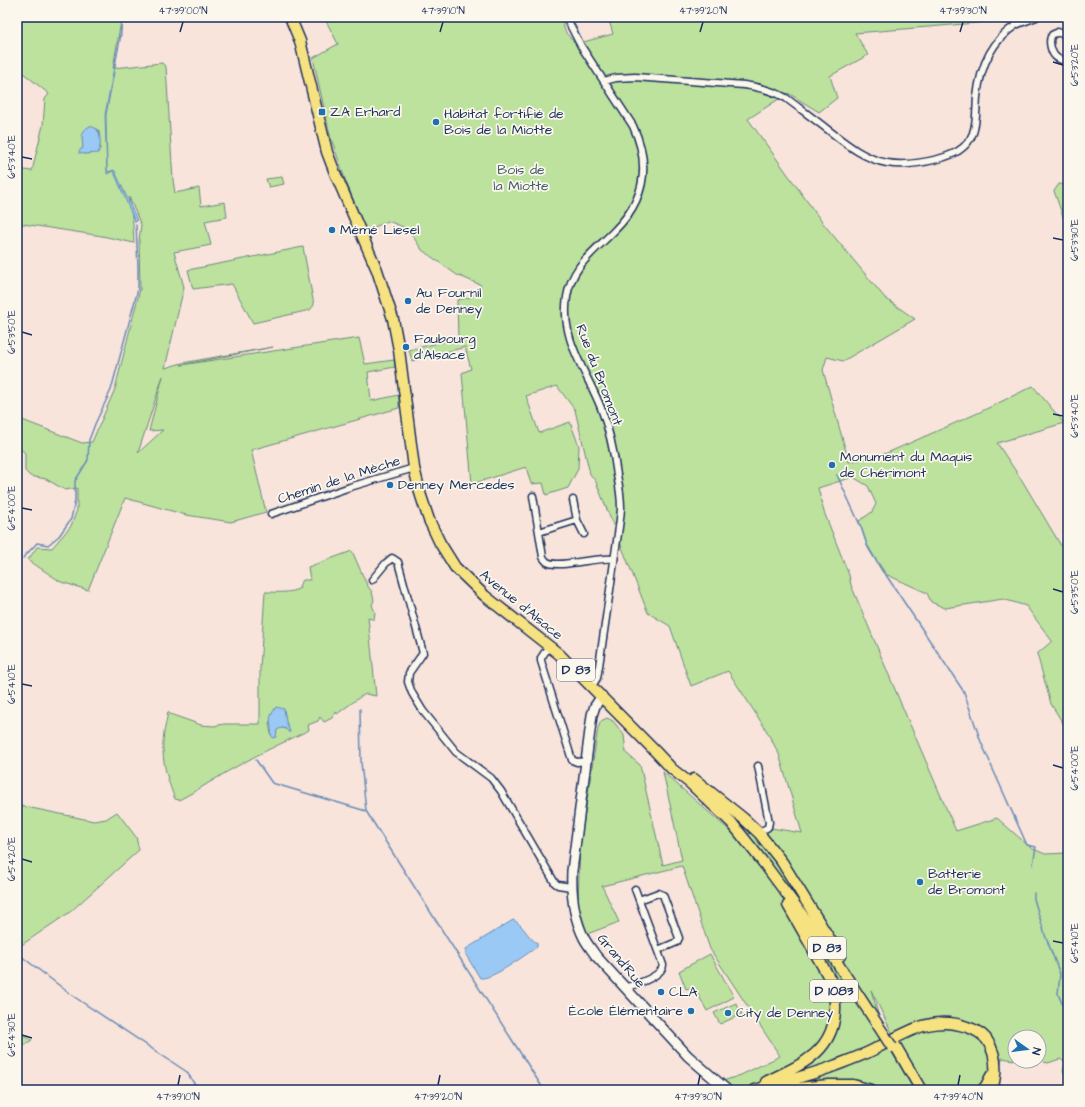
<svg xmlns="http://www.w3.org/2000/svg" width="1085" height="1107" viewBox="0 0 1085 1107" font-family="'Architects Daughter',sans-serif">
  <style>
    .green { fill: #bce29d; stroke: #6c887e; fill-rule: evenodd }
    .water { fill: #9bc9f5; stroke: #688bb9 }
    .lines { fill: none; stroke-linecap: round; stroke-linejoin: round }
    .stream { stroke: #688bb9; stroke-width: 1.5 }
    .street-casing { stroke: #1b2f5e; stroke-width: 9 }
    .secondary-casing { stroke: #1b2f5e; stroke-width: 12 }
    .primary-casing { stroke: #1b2f5e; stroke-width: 13 }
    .street { stroke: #fbf7ec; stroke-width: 6 }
    .secondary { stroke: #fbf7ec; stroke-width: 9 }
    .primary { stroke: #f7e281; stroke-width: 10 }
    .primary-bridge-casing { stroke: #1b2f5e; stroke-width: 13; stroke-linecap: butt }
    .primary-bridge { stroke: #f7e281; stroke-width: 10 }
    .ticks { fill: none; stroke: #1b2f5e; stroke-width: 1.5 }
    .poi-dot { fill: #1f6fb2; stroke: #fbf7ec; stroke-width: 1.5 }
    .labels { text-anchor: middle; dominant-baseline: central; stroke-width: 3.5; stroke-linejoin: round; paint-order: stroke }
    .shield { fill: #fbf7ec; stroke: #5e6b89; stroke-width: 1 }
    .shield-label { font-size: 13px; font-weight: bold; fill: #1b2f5e }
    .poi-label { font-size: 14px; fill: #1b2f5e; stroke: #fbf7ec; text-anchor: start }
    .park-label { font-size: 14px; fill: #435c6e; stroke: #fbf7ec }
    .street-label { font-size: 14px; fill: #1b2f5e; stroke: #fbf7ec }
    .neatline { fill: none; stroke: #1b2f5e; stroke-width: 1.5 }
    .ticks-label { font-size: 10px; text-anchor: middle; fill: #1b2f5e }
  </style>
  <rect width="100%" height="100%" fill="#f8e4da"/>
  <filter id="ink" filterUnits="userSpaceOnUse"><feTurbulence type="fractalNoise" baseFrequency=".025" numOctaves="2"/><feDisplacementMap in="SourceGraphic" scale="8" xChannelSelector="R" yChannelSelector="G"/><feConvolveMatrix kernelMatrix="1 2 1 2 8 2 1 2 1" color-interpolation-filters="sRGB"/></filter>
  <g filter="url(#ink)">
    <!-- green -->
    <path class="green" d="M17 17H121V21L113 68 162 63 166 67 173 180 175 193 199 188 201 206 225 202 227 217 205 221 211 245 174 252 184 287 165 368 182 363 273 347 181 365 359 338 365 364 394 360 395 367 368 372 371 401 399 395V408L251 450 266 512 231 522 186 515 125 498 88 590 61 582 28 560 37 547 52 548 71 526 77 510V488L65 490 46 479 30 476 25 471V453L17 446V418L82 443 92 442 115 389 140 289 139 240 141 225 129 197 133 224 134 243 102 236 17 223V169L32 171 43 125 45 99 49 94 17 68ZM95 128 99 131 100 149 85 154 79 151 83 148 82 132ZM163 376 149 431 163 430 138 453Z
      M324 17H560L566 33 576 44 613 34 608 17H1029L1025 19 855 33 868 55 830 76 837 98 819 112 788 93 748 119 822 222 885 298 915 319 843 361 827 357 823 370 849 462 887 453 978 413 1033 386 1064 423 997 443 1023 482 1066 554H1068V724L1064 725 1051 704 1037 654 1052 641 1026 606 1003 599 945 608 931 602 927 593 883 573 868 548 859 521 872 512 876 504 868 486 853 477 818 488 824 512 849 575 851 585 899 699 956 831 997 818 1031 848 1045 854 1068 853V1080L1063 1071 1065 1062 1060 1059 1048 1063 1044 1062 1039 1055V1037H1015V1046L1012 1044 1010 1046 1014 1060 1002 1058 998 1080 995 1090H926L920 1076 890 1029 871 990 888 1046 914 1090H737L723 1081 741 1075 780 1056 710 949 682 866 602 886 619 922 587 934 578 903 580 846 598 728 601 721 607 718 613 721 624 735 626 753 640 765 663 865 682 860 663 772 737 837 771 828 802 833 779 754 765 728 728 671 691 686 670 626 648 613 596 482 590 474 575 410 557 386 526 396 539 433 570 422 579 446 578 469 568 488 546 495 543 483 531 484 526 467 472 484 462 373 471 369 465 347 412 361 409 350 458 338 457 300 472 297 481 285 457 275 422 250 408 229 388 221 370 229H365L345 179 330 135 313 58 338 44Z
      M282 177 284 184 269 187V185H268L266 179Z
      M1059 184 1068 185V231L1054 191Z
      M303 247 314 305 310 310 253 323 232 284 193 289 188 270Z
      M352 551 367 585 372 592 374 600 372 605 375 612 374 619H371L368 617 376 696 366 694 360 697 337 714 336 712 332 718 324 722 320 717 318 721 308 725 309 730C287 741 264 751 243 763 221 774 201 789 179 800L175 799C169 784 163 766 163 750 162 737 166 724 168 712L170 714 201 725 214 726 224 724H260V668L265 592C276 592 290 594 300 588L299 586 303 580H310L308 567ZM285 714V721L290 732C285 728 283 727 277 729L276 733 271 735 269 722Z
      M17 805 94 821 106 819 117 812 136 837 139 850 70 912 17 948Z
      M710 954 734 997 707 1011 694 987 686 989 679 971Z
      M736 1003 742 1014 720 1024 714 1013Z
      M17 1032 32 1040 17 1049Z"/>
    <!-- water -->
    <path class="water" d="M122 17 121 35 106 115 107 169 108 172 114 170 115 171 136 218 137 221 135 222 114 172 113 171 107 174V172L105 115 119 41Z
      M90 126C93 127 96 128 98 131 101 136 101 148 98 153L85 154 79 153V151L83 148C82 138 80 131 90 126Z
      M276 707 284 709 286 721 290 732H288C286 727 282 727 277 730L276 737 273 738C270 734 272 733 271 728 270 716 269 718 276 707Z
      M513 920C523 924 527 937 537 943V947C525 955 492 980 480 978L466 955V949Z"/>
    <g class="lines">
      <!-- stream -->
      <path class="stream" d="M837 475 861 527 867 545 874 557 964 692 981 742 990 762
        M23 558 37 543 48 545 59 536 71 519 75 501V481L88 460 89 440 95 424 111 390 138 289V267L136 225
        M360 709 361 762 366 811 544 1090
        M256 760 272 783 366 811
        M991 765 1027 845 1036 847 1033 865
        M1034 893V899L1045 935 1060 974 1058 994 1068 1017
        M17 953 73 996 187 1072 198 1090"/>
      <!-- street casing -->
      <g class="street-casing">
        <path id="street" d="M566 17 581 46 633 126C651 165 645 200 615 230 594 252 572 265 567 297 560 339 586 370 601 408 609 429 614 452 617 475 619 485 621 497 621 508 620 526 616 544 614 562 609 597 604 631 599 666L597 678 592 686
          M1068 39 1064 35 1058 32C1057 33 1053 34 1052 35 1048 40 1051 53 1056 57 1059 60 1064 61 1068 62
          M604 81 616 78 635 77 744 85C759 87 772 90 786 98 799 108 813 118 827 129 845 143 864 159 887 163 903 166 922 163 938 159 953 155 967 149 973 133 977 121 976 109 977 97 980 69 991 41 1016 25 1022 22 1029 20 1036 17
          M533 496 543 557C544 559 546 561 547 562 559 569 598 556 614 559
          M271 514 350 487 414 468
          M577 520 584 534
          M539 532 577 520 573 500
          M372 580 386 563 392 558 398 562 423 653 409 673 408 682 412 693 423 711 456 752 491 778 501 791 555 883 558 885 571 887
          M549 646 541 658V661L572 760 577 762 586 761
          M758 766 769 822 768 827 759 833
          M639 900 658 893 663 895 679 938 677 942 658 950
          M624 988C634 985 662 977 663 965L635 889"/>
      </g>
      <!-- secondary casing -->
      <g class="secondary-casing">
        <path id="secondary" d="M602 696 595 706 592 715 572 871C571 894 573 916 584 938 587 944 592 950 596 956L688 1056 727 1090"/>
      </g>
      <!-- primary casing -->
      <g class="primary-casing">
        <path id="primary" d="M290 17 300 41 327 152 335 173 377 270 393 319 399 350 414 468 421 496 429 520 440 543 455 567 485 596 559 654 655 751 672 769 691 784 731 822 766 866 832 955 883 1033
          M694 779 743 818 759 833 782 862 840 956
          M895 1045 921 1090
          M766 1082C779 1075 795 1069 807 1060 835 1041 840 1012 831 981L788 905
          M755 1090C781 1082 808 1076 834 1066 847 1061 861 1056 873 1050 904 1034 931 1014 967 1027 974 1029 983 1034 987 1040 997 1055 997 1073 992 1090
          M776 1090 829 1085H853L871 1090
          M982 1090 986 1086 991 1076"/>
      </g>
      <!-- street -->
      <use href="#street" class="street"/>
      <!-- secondary -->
      <use href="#secondary" class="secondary"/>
      <!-- primary -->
      <use href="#primary" class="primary"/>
      <!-- primary-bridge casing -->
      <g class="primary-bridge-casing">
        <path id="primary-bridge" d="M883 1033 892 1047"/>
      </g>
      <!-- primary-bridge -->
      <use href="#primary-bridge" class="primary-bridge"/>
    </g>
  </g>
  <!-- ticks -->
  <path class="ticks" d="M180 32 183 22M440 32 443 22M700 32 703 22M960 32 963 22M1053 62 1063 65M22 157 32 159M1053 238 1063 240M22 332 32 335M1053 414 1063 416M22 508 32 510M1053 589 1063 592M22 684 32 686M1053 765 1063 768M22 859 32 862M1053 941 1063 943M22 1035 32 1038M178 1085 180 1075M438 1085 440 1075M698 1085 700 1075M958 1085 960 1075"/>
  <!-- markers -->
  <g class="poi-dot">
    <rect x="318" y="108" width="8" height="8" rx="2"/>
    <circle cx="436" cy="122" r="4"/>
    <circle cx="332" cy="230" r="4"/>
    <circle cx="408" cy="301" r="4"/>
    <circle cx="406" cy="347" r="4"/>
    <circle cx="832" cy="465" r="4"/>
    <circle cx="390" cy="485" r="4"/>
    <circle cx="920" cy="882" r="4"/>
    <circle cx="661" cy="992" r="4"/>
    <circle cx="691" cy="1011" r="4"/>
    <circle cx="728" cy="1013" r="4"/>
  </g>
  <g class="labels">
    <!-- shield labels -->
    <g class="shield">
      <rect x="557" y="659" width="38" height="22" rx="3"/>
      <rect x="808" y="937" width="38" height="22" rx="3"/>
      <rect x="810" y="980" width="48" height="22" rx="3"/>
    </g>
    <g class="shield-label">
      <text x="576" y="670">D 83</text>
      <text x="827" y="948">D 83</text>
      <text x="834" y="991">D 1083</text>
    </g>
    <!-- poi labels -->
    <g class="poi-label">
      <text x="330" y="112">ZA Erhard</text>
      <text x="444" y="114">Habitat fortifié de<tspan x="444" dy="16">Bois de la Miotte</tspan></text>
      <text x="340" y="230">Mémé Liesel</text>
      <text x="416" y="293">Au Fournil<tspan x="416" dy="16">de Denney</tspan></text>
      <text x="414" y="339">Faubourg<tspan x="414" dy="16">d'Alsace</tspan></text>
      <text x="840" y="457">Monument du Maquis<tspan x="840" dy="16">de Chérimont</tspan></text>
      <text x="398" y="485">Denney Mercedes</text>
      <text x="928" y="874">Batterie<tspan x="928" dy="16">de Bromont</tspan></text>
      <text x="669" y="992">CLA</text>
      <text x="683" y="1011" text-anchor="end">École Élémentaire</text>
      <text x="736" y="1013">City de Denney</text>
    </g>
    <!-- park labels -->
    <g class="park-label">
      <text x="521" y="170">Bois de<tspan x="521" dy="16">la Miotte</tspan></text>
    </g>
    <!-- street labels -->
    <g class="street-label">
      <text transform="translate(599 375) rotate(69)">Rue du Bromont</text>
      <text transform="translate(339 480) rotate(-18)">Chemin de la Mèche</text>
      <text transform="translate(521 605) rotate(39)">Avenue d'Alsace</text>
      <text transform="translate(621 961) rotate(50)">Grand'Rue</text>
    </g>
  </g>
  <!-- margin -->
  <rect width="1085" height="1107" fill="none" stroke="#fbf7ec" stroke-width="44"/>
  <!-- north arrow -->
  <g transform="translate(1027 1049) rotate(104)"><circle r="19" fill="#fbf7ec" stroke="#a1a7b3"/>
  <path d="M0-3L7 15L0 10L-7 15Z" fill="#1f6fb2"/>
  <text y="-6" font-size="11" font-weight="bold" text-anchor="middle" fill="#1b2f5e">N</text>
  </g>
  <rect x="22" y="22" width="1041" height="1063" class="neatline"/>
  <g class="ticks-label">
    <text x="183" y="14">47°39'00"N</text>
    <text x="443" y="14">47°39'10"N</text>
    <text x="703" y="14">47°39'20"N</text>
    <text x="963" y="14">47°39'30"N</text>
    <text transform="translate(1074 65) rotate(-90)" y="4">6°53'20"E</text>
    <text transform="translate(11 157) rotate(-90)" y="4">6°53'40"E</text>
    <text transform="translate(1074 240) rotate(-90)" y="4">6°53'30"E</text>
    <text transform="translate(11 332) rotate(-90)" y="4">6°53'50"E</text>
    <text transform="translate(1074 416) rotate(-90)" y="4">6°53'40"E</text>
    <text transform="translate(11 508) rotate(-90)" y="4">6°54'00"E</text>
    <text transform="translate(1074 592) rotate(-90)" y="4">6°53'50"E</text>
    <text transform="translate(11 684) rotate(-90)" y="4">6°54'10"E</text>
    <text transform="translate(1074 768) rotate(-90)" y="4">6°54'00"E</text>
    <text transform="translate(11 859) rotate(-90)" y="4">6°54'20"E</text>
    <text transform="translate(1074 943) rotate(-90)" y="4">6°54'10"E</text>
    <text transform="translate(11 1035) rotate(-90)" y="4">6°54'30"E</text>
    <text x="178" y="1100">47°39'10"N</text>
    <text x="438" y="1100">47°39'20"N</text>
    <text x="698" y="1100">47°39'30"N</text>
    <text x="958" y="1100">47°39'40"N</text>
  </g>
</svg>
